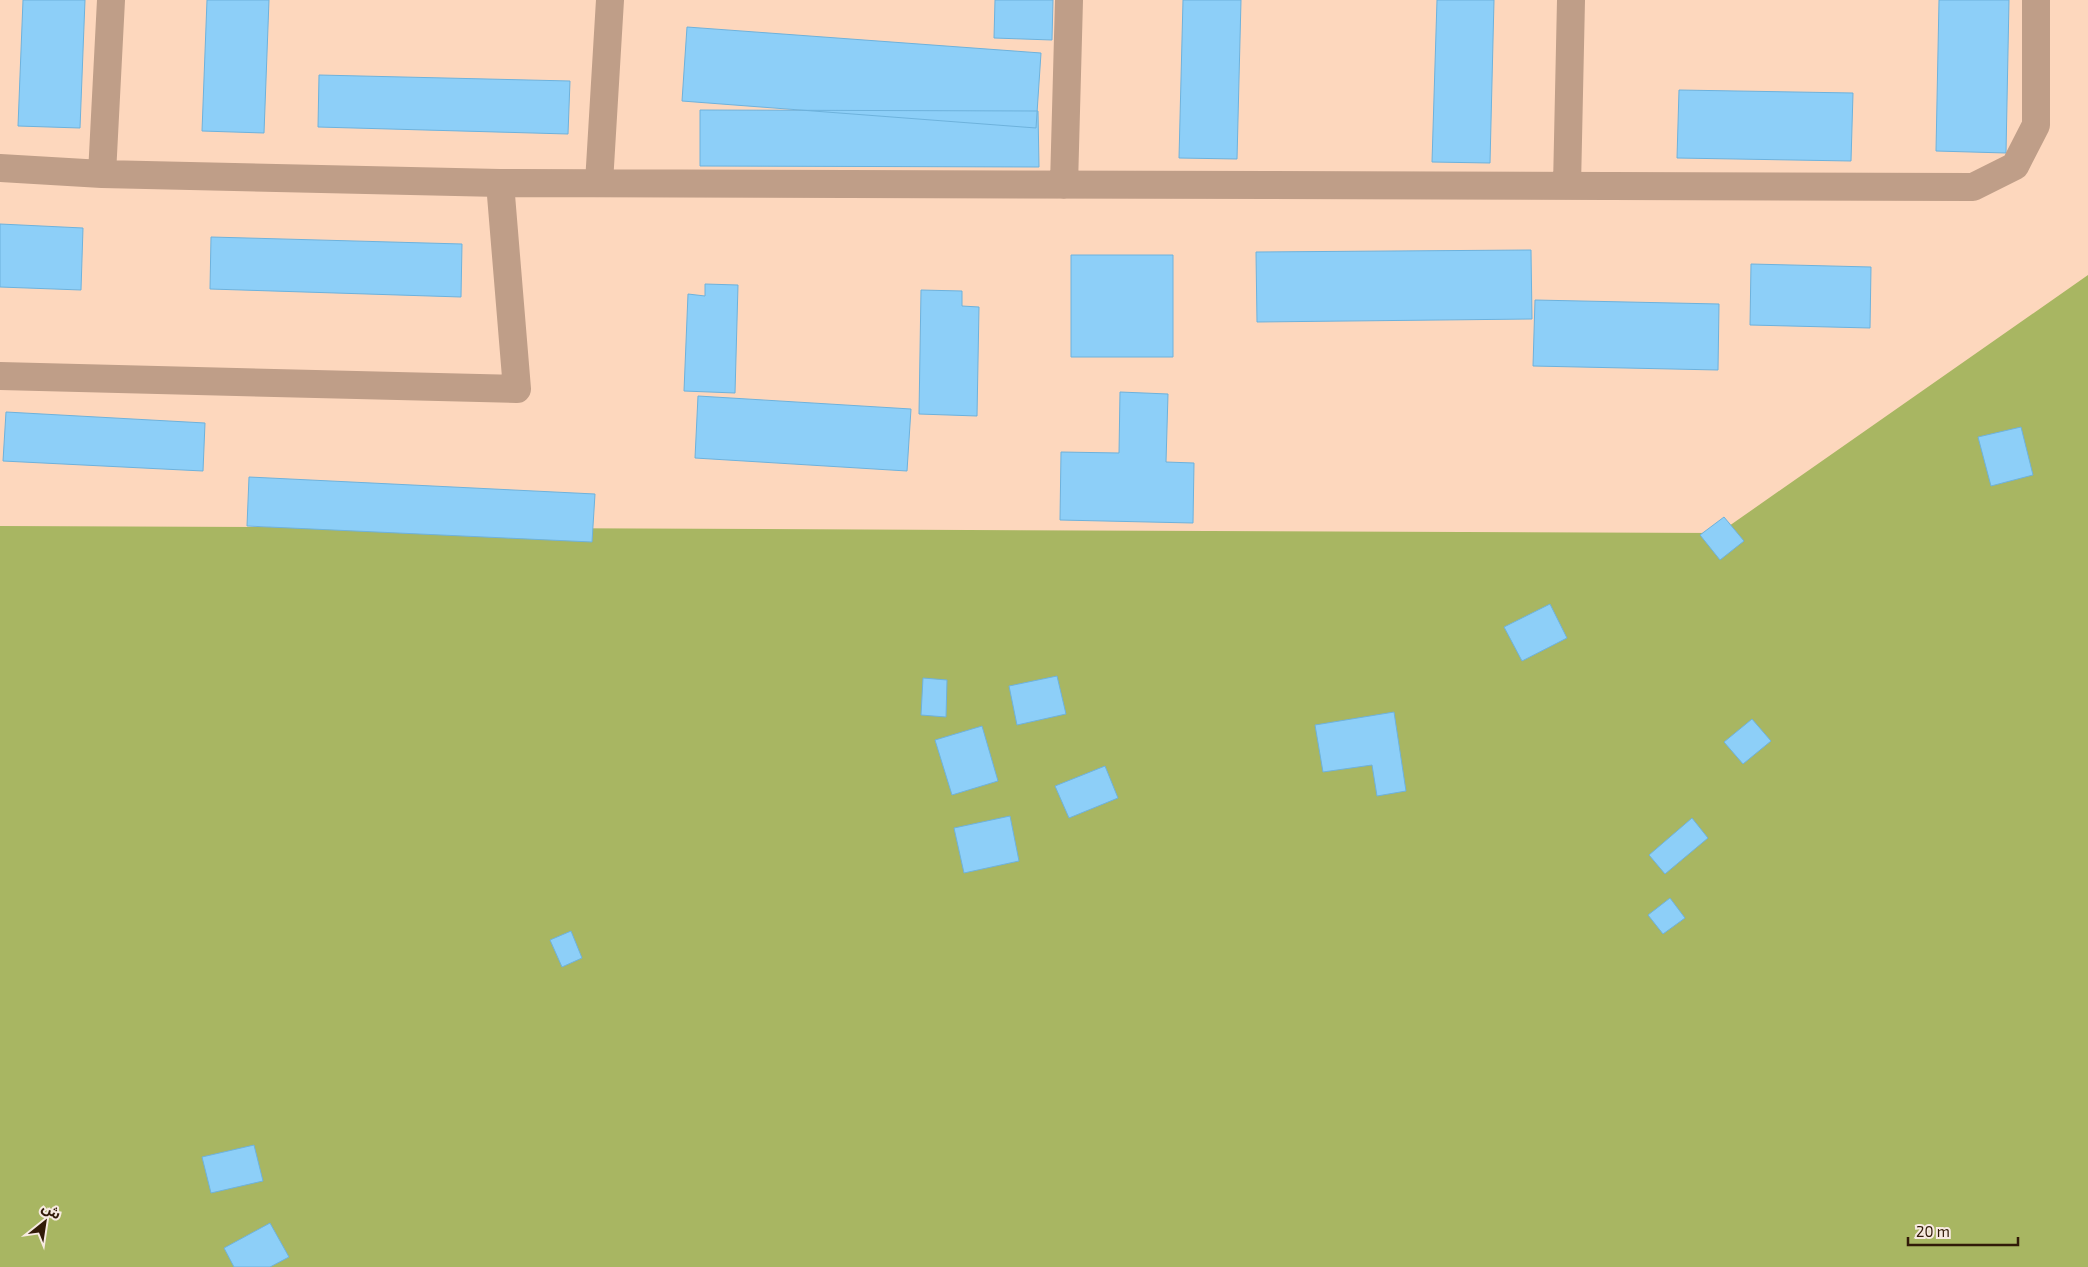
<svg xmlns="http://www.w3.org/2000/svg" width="2088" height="1267" viewBox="0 0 2088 1267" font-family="'Exo 2','Noto Sans Arabic',sans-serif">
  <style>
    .forest { fill: #a8b662 }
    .building { fill: #8dcff8; stroke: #6eb2dc }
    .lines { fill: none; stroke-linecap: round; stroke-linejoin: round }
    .minor { stroke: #bf9e88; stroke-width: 28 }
  </style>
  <rect width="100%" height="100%" fill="#fdd7bd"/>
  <!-- forest -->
  <path class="forest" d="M2088 275V1267H0V526L1719 533Z"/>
  <!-- building -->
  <path class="building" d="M23 0H85L80 128 18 126Z
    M207 0H269L264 133 202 131Z
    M995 0H1053L1052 40 994 38Z
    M1183 0H1241L1237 159 1179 158Z
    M1437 0H1494L1490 163 1432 162Z
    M1939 0H2009L2006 153 1936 151Z
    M687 27 1041 53 1036 128 682 101Z
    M319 75 570 81 568 134 318 127Z
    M1679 90 1853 93 1851 161 1677 158Z
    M700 110 1038 111 1039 167 700 166Z
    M0 224 83 228 81 290 0 287Z
    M211 237 462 244 461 297 210 289Z
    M1531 250 1532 319 1257 322 1256 252Z
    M1071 255H1173V357H1071Z
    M1751 264 1871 267 1870 328 1750 325Z
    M705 284 738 285 735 393 684 391 688 294 705 296Z
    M921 290 962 291V306L979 307 977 416 919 414Z
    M1535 300 1719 304 1718 370 1533 366Z
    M1120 392 1168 394 1166 462 1194 463 1193 523 1060 520 1061 452 1119 453Z
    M698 396 911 409 907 471 695 458Z
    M6 412 205 423 203 471 3 461Z
    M2021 427 2033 475 1991 486 1978 437Z
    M249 477 595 494 592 542 247 526Z
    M1724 517 1744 541 1720 560 1700 535Z
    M1550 604 1567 638 1522 661 1504 627Z
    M1057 676 1066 714 1017 725 1009 686Z
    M923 678 947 680 946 717 921 715Z
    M1394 712 1406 791 1377 796 1372 765 1323 772 1315 725Z
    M1752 719 1771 741 1743 764 1724 742Z
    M982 726 998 781 952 795 935 740Z
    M1105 766 1118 798 1069 818 1055 786Z
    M1010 816 1019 861 964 873 954 828Z
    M1692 818 1708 838 1665 874 1649 855Z
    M1670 898 1685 918 1663 934 1648 915Z
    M571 931 582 958 562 967 550 940Z
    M254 1145 263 1181 211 1193 202 1157Z
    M270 1223 289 1257 270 1267H234L224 1248Z"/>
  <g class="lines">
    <!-- minor -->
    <path class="minor" d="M0 168 102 174 500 183 1973 187 2015 166 2036 125V0
      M102 174 111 0
      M599 183 610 0
      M1064 185 1069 0
      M1567 186 1571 0
      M0 376 517 389 500 183"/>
  </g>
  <!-- north arrow -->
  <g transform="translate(45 1222) rotate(30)" stroke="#f7eae1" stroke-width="4" paint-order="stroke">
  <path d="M0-4L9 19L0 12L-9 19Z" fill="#311a08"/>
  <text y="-8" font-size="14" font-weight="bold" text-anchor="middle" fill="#311a08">ش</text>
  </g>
  <!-- scale -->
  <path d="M1908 1237v8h110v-8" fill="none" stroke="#311a08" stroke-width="2.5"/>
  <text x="1916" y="1237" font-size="15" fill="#311a08" stroke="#f7eae1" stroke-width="4" paint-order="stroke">20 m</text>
</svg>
